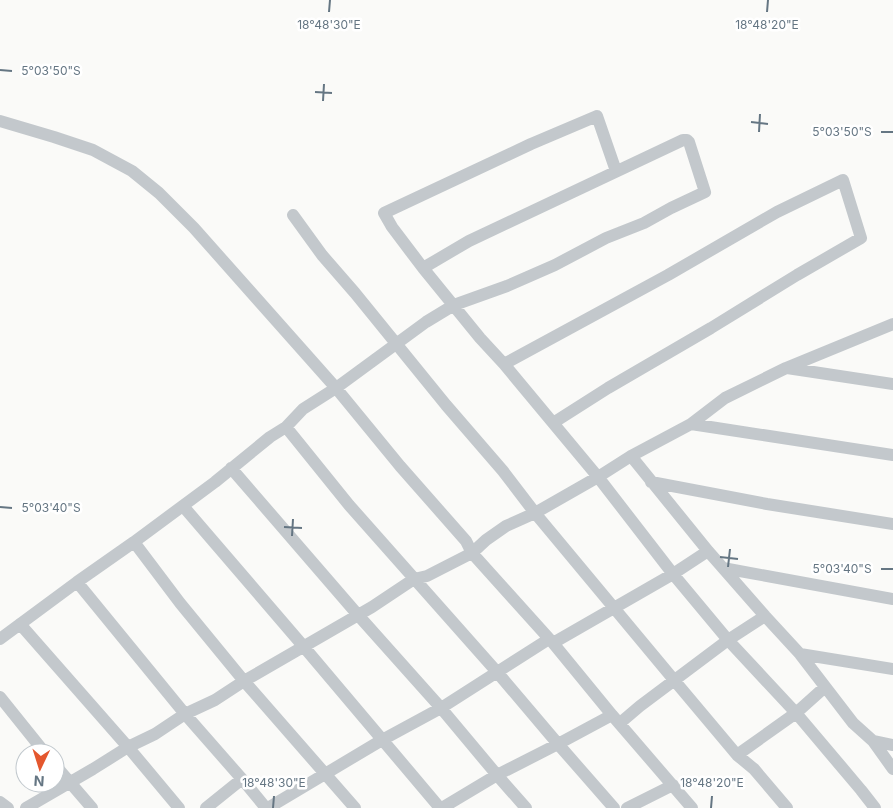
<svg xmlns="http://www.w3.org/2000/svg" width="893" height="808" viewBox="0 0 893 808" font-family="Inter,sans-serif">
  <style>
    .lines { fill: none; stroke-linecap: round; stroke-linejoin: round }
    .minor { stroke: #c3c8cc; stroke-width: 12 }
    .ticks { fill: none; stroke: #657683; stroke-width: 2 }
    .ticks-label { font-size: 12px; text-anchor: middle; fill: #657683; stroke: #fff; stroke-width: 5; stroke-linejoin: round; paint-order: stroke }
  </style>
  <rect width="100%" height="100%" fill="#fafaf8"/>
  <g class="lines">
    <!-- minor -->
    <path class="minor" d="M0 121 54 137 93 150 132 171 159 193 194 228 336 388 400 466 466 541 472 553 553 643 612 715 692 808
      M616 171 597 116 531 144 384 213 392 227 423 268 480 338 504 364 598 477 673 574 728 640 796 713 861 790 875 808
      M293 215 322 255 355 293 446 405 503 471 535 513 674 680 737 755 754 769 787 808
      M504 364 668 275 777 212 843 180 861 238 797 275 711 328 608 388 553 423
      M787 368 893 384
      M691 424 893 455
      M286 427 349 505 497 672 558 744 614 808
      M631 456 708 551 765 616 800 654 853 723 873 741 893 769
      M231 468 358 615 441 708 497 775 526 808
      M651 482 767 504 893 524
      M183 506 304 647 440 808
      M134 542 180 603 244 681 355 808
      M723 568 893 599
      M77 582 185 714 242 779 266 808
      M20 624 128 747 179 808
      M0 639 77 582 134 542 215 482 270 437 286 427 303 409 336 388 426 322 454 305 507 286 555 265 606 238 644 223 671 208 705 192 689 142 687 140H683L469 241 423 268
      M553 643 673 574 708 551
      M800 654 893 669
      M0 697 45 753
      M620 723 640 706 728 640 765 616
      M873 741 893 745
      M737 755 796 713 825 687
      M55 765 92 808
      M0 802 8 808
      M26 808 93 769 128 747 155 734 185 714 215 700 244 681 372 607 414 579 427 576 472 553 486 540 506 526 535 513 598 477 631 456 691 424 725 398 786 368 893 324
      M206 808 242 779
      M268 808 382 740 441 708 549 639
      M442 808 497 775 558 744 612 715
      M627 808 673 785"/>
  </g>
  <!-- ticks -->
  <path class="ticks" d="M329 12 330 0M767 12 768 0M0 70 12 71M315 92 332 93M323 101 324 84M751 122 768 124M759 132 760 114M881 132H893M0 507 12 508M284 527 302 528M292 536 293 519M720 557 738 559M728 567 730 549M881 569H893M273 808 274 796M711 808 712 796"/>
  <g class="ticks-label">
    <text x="329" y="29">18°48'30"E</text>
    <text x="767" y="29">18°48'20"E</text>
    <text x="51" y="75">5°03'50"S</text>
    <text x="842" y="136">5°03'50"S</text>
    <text x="51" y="512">5°03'40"S</text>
    <text x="842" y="573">5°03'40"S</text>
    <text x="274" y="787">18°48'30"E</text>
    <text x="712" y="787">18°48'20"E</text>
  </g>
  <!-- north arrow -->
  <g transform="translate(40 768) rotate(184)"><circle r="24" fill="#ffffff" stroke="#c1c8cd"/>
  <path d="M0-4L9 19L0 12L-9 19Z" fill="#e4572e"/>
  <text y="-8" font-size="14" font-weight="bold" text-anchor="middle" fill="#657683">N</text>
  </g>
</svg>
